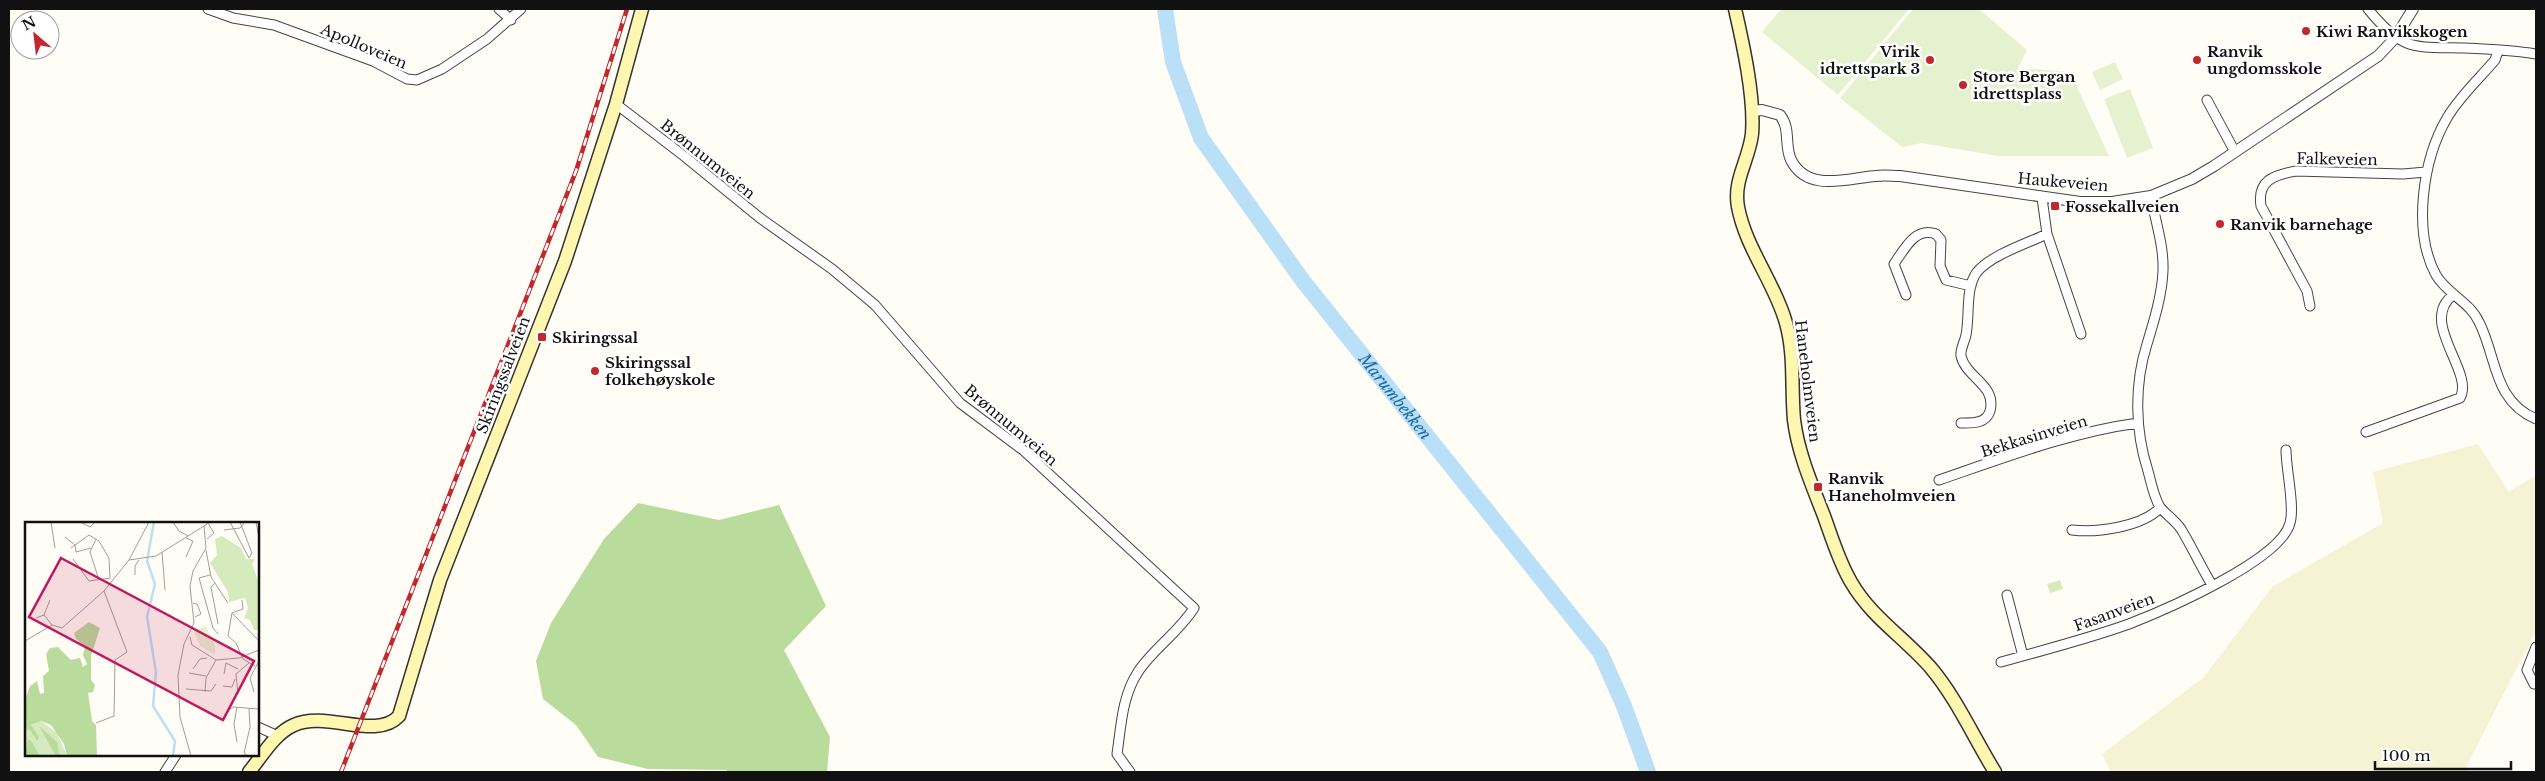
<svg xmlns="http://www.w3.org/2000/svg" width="2545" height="781" viewBox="0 0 2545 781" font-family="'Libre Baskerville',serif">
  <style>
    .farmland { fill: #f6f3d4 }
    .green { fill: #d5ebbd }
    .forest { fill: #b9dc9c }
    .pitch { fill: #e6f2cf }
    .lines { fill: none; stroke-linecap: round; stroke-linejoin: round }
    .river { stroke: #b9e0f7; stroke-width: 16 }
    .minor-casing { stroke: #444; stroke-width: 11 }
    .tertiary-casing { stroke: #444; stroke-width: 12 }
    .secondary-casing { stroke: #333; stroke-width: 15 }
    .minor { stroke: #fff; stroke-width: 9 }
    .tertiary { stroke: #fff; stroke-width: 10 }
    .secondary { stroke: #fff6b0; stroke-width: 12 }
    .rail-casing { stroke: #c4262e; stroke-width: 4.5 }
    .rail { stroke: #fff; stroke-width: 2.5; stroke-dasharray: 8; stroke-linecap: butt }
    .poi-dot { fill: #c4262e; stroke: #fff; stroke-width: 2 }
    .labels { text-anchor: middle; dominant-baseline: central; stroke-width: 5; stroke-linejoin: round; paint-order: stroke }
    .poi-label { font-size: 15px; font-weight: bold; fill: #111; stroke: #fff; text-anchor: start }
    .street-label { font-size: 15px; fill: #111; stroke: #fff }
    .water-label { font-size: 16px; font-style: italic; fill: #1768a6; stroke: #fff }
    .inset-river { fill: none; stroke: #b9e0f7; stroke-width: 2.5 }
    .inset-road { fill: none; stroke: #a09f9a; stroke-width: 1 }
    .view { fill: #c2185b; fill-opacity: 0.15; stroke: #c2185b; stroke-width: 2.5 }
    .inset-edge { fill: none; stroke: #111; stroke-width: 2.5 }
  </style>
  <rect width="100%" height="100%" fill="#fffdf5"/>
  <!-- farmland -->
  <path class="farmland" d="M2478 444 2509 492 2536 475V631L2466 767 2469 772H2111L2102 754 2203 678 2273 586 2383 523 2373 472Z"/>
  <!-- green -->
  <path class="green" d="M2060 580 2063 589 2050 593 2047 584Z"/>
  <!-- forest -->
  <path class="forest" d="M638 503 719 520 779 505 826 606 784 650 830 737 827 772H727V770L648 769 598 757 576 725 543 699 536 661 551 623 604 539Z"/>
  <!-- pitch -->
  <path class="pitch" d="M1781 9H1909L1838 95 1762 32Z
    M1913 9H1979L2027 50 2018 68 2070 72 2109 156H1998L1922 143 1902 147 1840 98Z
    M2115 62 2123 79 2100 90 2092 72Z
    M2130 89 2153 148 2127 158 2104 99Z"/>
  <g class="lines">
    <!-- river -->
    <path class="river" id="s1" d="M1165 9 1173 62 1201 138 1303 281 1600 652 1624 706 1648 772"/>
    <!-- minor casing -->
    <g class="minor-casing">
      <path id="minor" d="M208 9 233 18 274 25 373 61 407 79 417 80 442 69 487 39 521 9
        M499 9 511 20
        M2368 9C2402 51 2413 47 2462 48 2486 49 2512 50 2536 54
        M2498 51 2495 60C2479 79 2459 97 2447 118 2423 159 2412 231 2436 275 2447 294 2470 302 2479 322 2497 357 2493 401 2536 419
        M2207 100 2235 152
        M616 104 684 156 760 218 832 269 875 305 960 403 1023 450 1194 608C1178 633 1152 650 1138 672 1122 696 1121 727 1117 754L1130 772
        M2151 196C2155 221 2164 245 2163 271 2162 295 2154 321 2147 344 2134 385 2135 431 2148 471 2151 482 2154 498 2160 507 2165 514 2174 519 2181 529 2192 547 2201 567 2212 585
        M2042 198 2047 234 2081 334
        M1906 295 1894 264C1904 250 1915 226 1936 234L1941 240 1940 266 1946 280 1971 286
        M2310 306 2307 291 2261 206C2257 181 2273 175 2296 171L2403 174 2426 172
        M1961 423C1972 423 1986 424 1990 411 1997 385 1966 378 1961 356 1960 349 1965 341 1966 335 1970 315 1965 288 1977 272 1991 255 2028 243 2047 234
        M2366 432 2460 398C2475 372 2418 322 2453 295
        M1939 480C2003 458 2071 432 2138 423
        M2072 530C2097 533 2141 527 2160 508
        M2007 595 2023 656
        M2001 662C2044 650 2087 639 2129 624 2165 610 2281 560 2290 523 2295 506 2286 470 2286 450
        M2534 684 2527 670 2536 647
        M258 727 278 736
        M165 772 176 755"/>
    </g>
    <!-- tertiary casing -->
    <g class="tertiary-casing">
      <path id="tertiary" d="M1752 111 1762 110 1780 115C1791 129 1784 145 1791 160 1808 193 1847 178 1876 176 1884 175 1892 176 1900 176L2080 202H2112L2151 196 2192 179 2214 166 2378 56 2395 38 2413 9"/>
    </g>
    <!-- secondary casing -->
    <g class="secondary-casing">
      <path id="secondary" d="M1735 9C1743 44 1755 98 1752 134 1749 160 1733 180 1738 207 1746 249 1775 283 1786 323 1795 355 1791 387 1794 420 1798 453 1812 485 1824 516 1832 538 1839 562 1851 582 1871 617 1905 638 1931 668 1957 699 1974 738 1995 772
        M249 772C262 756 275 733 294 725 326 710 376 741 399 716L440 580 565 261 616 104 642 9"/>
    </g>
    <!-- minor -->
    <use href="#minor" class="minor"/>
    <!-- tertiary -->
    <use href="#tertiary" class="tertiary"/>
    <!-- secondary -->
    <use href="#secondary" class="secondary"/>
    <!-- rail casing -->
    <g class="rail-casing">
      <path id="rail" d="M341 772 576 171 627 9"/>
    </g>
    <!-- rail -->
    <use href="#rail" class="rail"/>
  </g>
  <!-- markers -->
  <g class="poi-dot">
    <circle cx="2306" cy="31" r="5"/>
    <circle cx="1930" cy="60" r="5"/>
    <circle cx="2197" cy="60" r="5"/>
    <circle cx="1963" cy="85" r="5"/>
    <rect x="2050" y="201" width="10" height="10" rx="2.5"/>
    <circle cx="2220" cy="224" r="5"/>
    <rect x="537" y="332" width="10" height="10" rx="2.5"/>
    <circle cx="595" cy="371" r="5"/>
    <rect x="1813" y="482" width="10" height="10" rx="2.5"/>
  </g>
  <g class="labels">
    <!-- poi labels -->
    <g class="poi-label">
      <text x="2316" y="31">Kiwi Ranvikskogen</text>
      <text x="1920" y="51" text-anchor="end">Virik<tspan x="1920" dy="17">idrettspark 3</tspan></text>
      <text x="2207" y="51">Ranvik<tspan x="2207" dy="17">ungdomsskole</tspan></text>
      <text x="1973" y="76">Store Bergan<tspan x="1973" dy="17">idrettsplass</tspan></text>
      <text x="2065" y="206">Fossekallveien</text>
      <text x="2230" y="224">Ranvik barnehage</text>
      <text x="552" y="337">Skiringssal</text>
      <text x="605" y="362">Skiringssal<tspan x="605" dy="17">folkehøyskole</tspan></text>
      <text x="1828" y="478">Ranvik<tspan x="1828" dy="17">Haneholmveien</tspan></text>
    </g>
    <!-- street labels -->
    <g class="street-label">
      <text transform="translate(364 46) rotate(23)">Apolloveien</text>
      <text transform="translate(708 159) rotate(39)">Brønnumveien</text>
      <text transform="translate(2337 159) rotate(1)">Falkeveien</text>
      <text transform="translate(2063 182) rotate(5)">Haukeveien</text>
      <text transform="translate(503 375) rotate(-69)">Skiringssalveien</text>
      <text transform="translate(1808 381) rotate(83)">Haneholmveien</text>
      <text transform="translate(1011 425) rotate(40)">Brønnumveien</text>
      <text transform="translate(2034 436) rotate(-17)">Bekkasinveien</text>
      <text transform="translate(2114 612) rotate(-20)">Fasanveien</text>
    </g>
    <!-- water labels -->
    <g class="water-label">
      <text stroke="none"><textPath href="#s1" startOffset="458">Marumbekken</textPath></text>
    </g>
  </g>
  <!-- overview -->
  <g transform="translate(25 522)">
    <rect width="234" height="234" fill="#fffdf5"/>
    <path d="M197 14 216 26 221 37H230L227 42 234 61V108H229L225 98 219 96 223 86 220 76 204 80 203 70 185 41 192 33 190 17ZM16 199 32 211 42 234H0V206Z" fill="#d5ebbd"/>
    <path d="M64 100 75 106 66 134V158L70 163 68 170 63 171 67 199 71 203 72 234H42L39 222 26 203 16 199 6 203 14 215 12 219 5 208 0 207V178L5 164 12 159 15 172 19 171 18 154 24 149 21 132 25 126 33 125 46 138 55 136 58 145 62 142 58 133 60 124 51 117 49 111ZM14 204 32 220 35 234H31ZM3 217 7 220 15 234H0Z" fill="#b9dc9c"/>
    <path d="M181 104 190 125V133L175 124 169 109Z" fill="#e6f2cf"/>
    <path class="inset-river" d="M129 0 122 39 130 62 122 95 131 150 128 184 150 219 148 234"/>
    <path class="inset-road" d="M26 0 30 26M55 0 65 5 70 0M148 0 154 9 163 14M205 0 224 36M215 0 227 31 224 36M231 0 234 16M199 8 215 6 220 0M40 15 50 23 46 26M161 16 168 19 161 35M71 17 65 30 74 58M182 17 189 11 183 1M66 26 51 30 50 23 64 13 74 19 84 36 85 55M181 28 186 55 203 81M137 30 140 68M48 37 64 59 86 56M104 38 131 34 179 4M110 53V44L114 38M185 53 174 56 188 106 193 112M190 61 186 65 193 102M217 78 218 87 207 91 203 114 211 121 218 137 230 144M168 81 172 82 176 92 170 95M207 91 234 119M19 93 25 78M11 96 19 93 27 103M165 115 167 123 191 138 214 136 234 128M0 119 27 103 37 106 79 69 104 38 124 0M168 147 175 137 182 136M164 151 181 154M199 152 201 141 213 147M198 164 207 165 210 157M161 167 186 169 191 162M180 170 181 156 191 138M229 170 225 156 234 139M213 172 211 152 224 141M201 190 208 185 234 187M71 201 89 194 90 138 102 130 79 69M212 220 209 202 212 185M166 234 155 195 153 153 159 122 169 101 165 64 168 49 181 26 179 4 185 0M223 234 219 231 225 205 224 186"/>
    <path class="view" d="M36 36 229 139 198 198 4 95Z"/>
    <rect width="234" height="234" class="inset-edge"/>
  </g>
  <!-- border -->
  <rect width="2545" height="781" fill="none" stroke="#111111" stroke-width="20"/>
  <!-- north arrow -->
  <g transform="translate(35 35) rotate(332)"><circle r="24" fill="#ffffff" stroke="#a0a0a0"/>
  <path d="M0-4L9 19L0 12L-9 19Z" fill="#c4262e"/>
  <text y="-8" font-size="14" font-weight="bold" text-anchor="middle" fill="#111111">N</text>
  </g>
  <!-- scale -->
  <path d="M2375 761v8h136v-8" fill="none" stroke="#111111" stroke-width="2.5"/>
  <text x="2382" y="761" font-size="15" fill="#111111" stroke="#ffffff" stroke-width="4" paint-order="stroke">100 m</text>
</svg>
